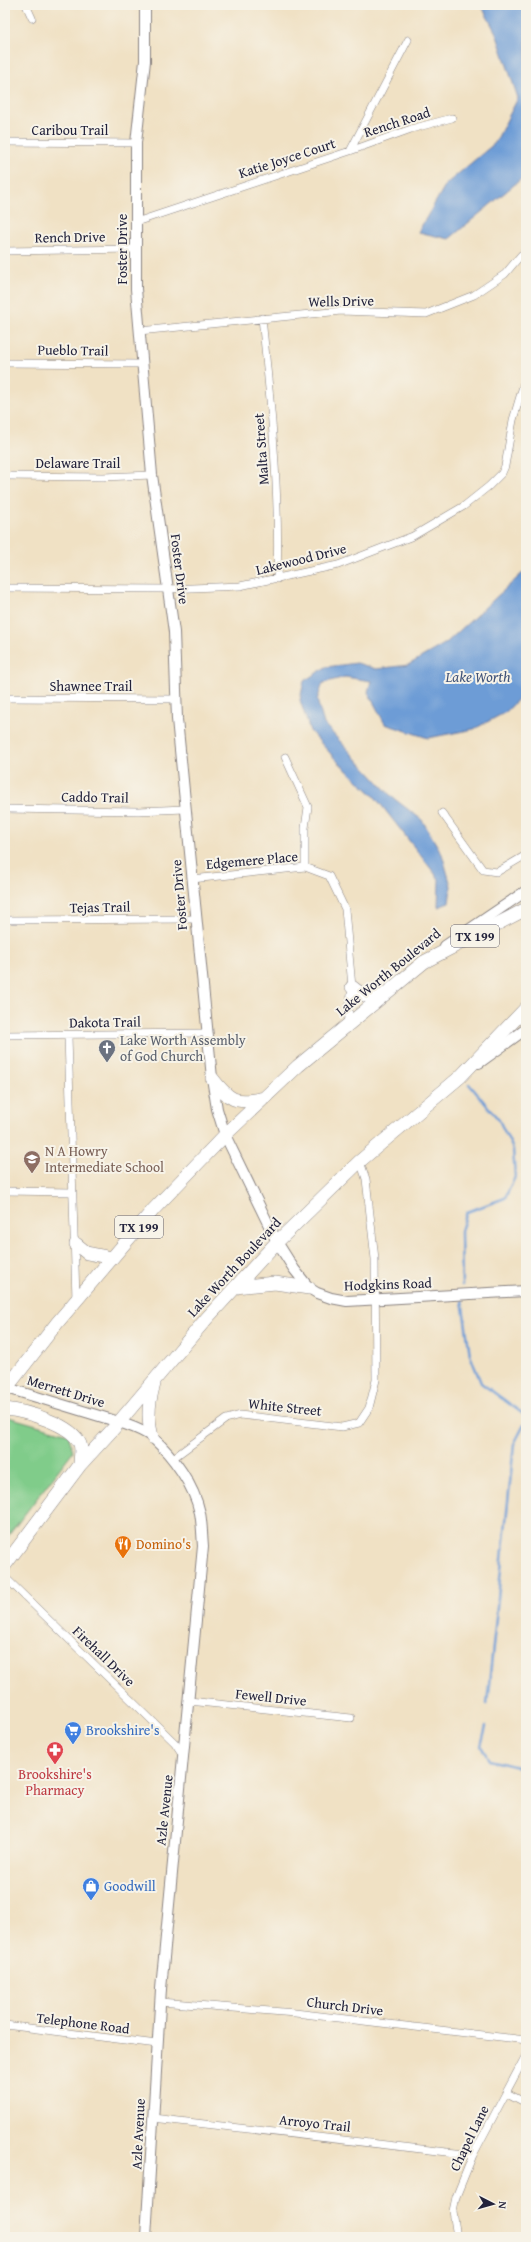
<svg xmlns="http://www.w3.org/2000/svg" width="531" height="2242" viewBox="0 0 531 2242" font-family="'Gentium Book Plus',serif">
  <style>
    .green { fill: #80cc8a; stroke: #517762 }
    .water { fill: #6d9cd6; stroke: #485f88 }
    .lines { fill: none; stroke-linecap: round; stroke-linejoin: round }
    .stream { stroke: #6d9cd6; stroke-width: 2.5 }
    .street-casing { stroke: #898280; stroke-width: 8 }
    .secondary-casing { stroke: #898280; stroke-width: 12 }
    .highway-casing { stroke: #898280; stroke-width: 14 }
    .street { stroke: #fff; stroke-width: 7 }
    .secondary { stroke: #fff; stroke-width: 10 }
    .highway { stroke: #fff; stroke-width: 13 }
    .labels { text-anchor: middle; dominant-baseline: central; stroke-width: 4; stroke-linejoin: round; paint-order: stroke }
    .shield { fill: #f7f3e8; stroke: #62616f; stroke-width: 1 }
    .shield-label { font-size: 13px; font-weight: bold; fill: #22223b }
    .street-label { font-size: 14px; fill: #22223b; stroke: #f7f3e8 }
    .worship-label { font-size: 14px; fill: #5b616d; stroke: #f7f3e8; text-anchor: start }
    .education-label { font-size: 14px; fill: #785e54; stroke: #f7f3e8; text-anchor: start }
    .food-label { font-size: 14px; fill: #c56008; stroke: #f7f3e8; text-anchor: start }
    .shop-label { font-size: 14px; fill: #366cbe; stroke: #f7f3e8; text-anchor: start }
    .health-label { font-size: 14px; fill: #be3a42; stroke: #f7f3e8 }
    .water-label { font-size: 15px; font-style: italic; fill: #405379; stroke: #f7f3e8 }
  </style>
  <rect width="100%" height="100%" fill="#f7f3e8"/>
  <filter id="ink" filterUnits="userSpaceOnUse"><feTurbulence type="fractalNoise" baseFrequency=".025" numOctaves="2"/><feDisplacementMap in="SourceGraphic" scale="8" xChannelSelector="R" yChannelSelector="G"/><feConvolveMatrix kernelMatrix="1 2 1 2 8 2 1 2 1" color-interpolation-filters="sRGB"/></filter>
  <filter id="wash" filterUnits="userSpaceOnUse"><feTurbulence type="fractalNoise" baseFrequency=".012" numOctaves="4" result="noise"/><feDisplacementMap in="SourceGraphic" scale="16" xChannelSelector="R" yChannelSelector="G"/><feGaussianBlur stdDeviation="0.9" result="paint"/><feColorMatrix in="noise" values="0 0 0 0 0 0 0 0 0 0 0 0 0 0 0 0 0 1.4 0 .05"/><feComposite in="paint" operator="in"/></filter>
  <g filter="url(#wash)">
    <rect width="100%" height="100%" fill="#f0e1c4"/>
    <!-- green -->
    <path class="green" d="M5 1416 68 1434 73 1451 5 1540Z"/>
    <!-- water -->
    <path class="water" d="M481 5H526V175L449 239 418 232 446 184 495 143 518 98 496 33Z
      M526 570V691L506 712 474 729 428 738 385 724 368 692 371 681 345 677 323 683 317 700 324 724 392 797 422 820 442 854 451 886 449 903 438 907 439 879 375 797 339 763 310 731 300 700 304 681 326 667 357 663 376 669 408 665 446 643Z"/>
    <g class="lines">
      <!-- stream -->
      <path class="stream" d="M462 1285 461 1231 467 1212 505 1198 515 1177 513 1149 499 1120 469 1084
        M462 1300 470 1355 481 1383 526 1416
        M487 1704 514 1444 526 1421
        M486 1726 481 1746 489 1760 526 1769"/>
    </g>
  </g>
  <g filter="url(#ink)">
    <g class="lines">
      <!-- street casing -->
      <g class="street-casing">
        <path id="street" d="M26 5 32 18
          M5 142 136 143
          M350 151 411 129 452 118
          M136 222 350 151 408 40
          M5 251 135 249
          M262 318C271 405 280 492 277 579
          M139 331 341 311 426 314 474 295 505 274 521 255 526 253
          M5 363 141 364
          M5 476 103 477 152 475
          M5 588 168 589 240 586 338 565 413 536 464 506 489 486 502 473 505 466 513 420 526 376
          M5 698 176 699
          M285 757 308 807 305 828V867
          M5 809 138 811 185 809
          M442 813 483 870 497 872 526 855
          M192 879 305 867 329 876 345 909 352 987 347 1024
          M5 920 195 919
          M5 1035 206 1033
          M68 1036 76 1299
          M5 1191 73 1192
          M172 1459 226 1419 240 1415 342 1427 359 1423 369 1408 376 1380 375 1259 366 1179 360 1161
          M5 1577 175 1743 183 1755
          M189 1701 351 1718
          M160 2002 295 2013 526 2040
          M5 2025 157 2044
          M507 2093 526 2103
          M153 2118 473 2155
          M457 2237 453 2211 456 2197 473 2155 526 2055"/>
      </g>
      <!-- secondary casing -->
      <g class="secondary-casing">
        <path id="secondary" d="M145 5V61L136 143V289L152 475 174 632 177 719 212 1078 217 1109 225 1135 277 1242 294 1269 309 1288 317 1293 331 1298 347 1301 526 1291
          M445 946 526 891
          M479 1063 526 1029
          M7 1388 119 1422C130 1426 144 1430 153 1438 173 1456 194 1485 200 1513 202 1523 202 1535 203 1546L161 1989 146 2237"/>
      </g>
      <!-- highway casing -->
      <g class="highway-casing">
        <path id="highway" d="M352 987C363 996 368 998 381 996
          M212 1078C229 1100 235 1105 264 1098
          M76 1244 87 1253 112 1258
          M235 1287 275 1283 309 1288
          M5 1390 57 1323 153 1210 225 1135 298 1066 424 962 526 909
          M5 1409C25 1411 72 1424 80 1444 82 1449 80 1459 80 1465
          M152 1437C147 1419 148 1403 154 1384
          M5 1565 80 1465 114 1428 207 1318 277 1242 360 1161 460 1077 526 1008"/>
      </g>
      <!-- street -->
      <use href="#street" class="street"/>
      <!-- secondary -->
      <use href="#secondary" class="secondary"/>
      <!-- highway -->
      <use href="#highway" class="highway"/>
    </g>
  </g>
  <!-- icons -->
  <defs>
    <g id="church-pin" transform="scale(0.9)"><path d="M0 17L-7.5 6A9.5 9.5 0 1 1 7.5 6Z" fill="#6b7280" stroke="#f7f3e8"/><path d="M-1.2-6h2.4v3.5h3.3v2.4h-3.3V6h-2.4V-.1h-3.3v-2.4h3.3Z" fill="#fff"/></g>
    <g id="school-pin" transform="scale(0.9)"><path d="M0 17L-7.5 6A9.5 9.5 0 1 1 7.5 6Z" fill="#8d6e63" stroke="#f7f3e8"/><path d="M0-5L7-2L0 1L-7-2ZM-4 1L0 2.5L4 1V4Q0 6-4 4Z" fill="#fff"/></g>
    <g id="restaurant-pin" transform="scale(0.9)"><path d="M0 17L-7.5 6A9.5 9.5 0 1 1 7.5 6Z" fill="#e8710a" stroke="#f7f3e8"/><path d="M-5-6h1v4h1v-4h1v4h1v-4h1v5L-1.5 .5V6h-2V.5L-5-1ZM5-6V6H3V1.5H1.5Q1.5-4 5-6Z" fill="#fff"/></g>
    <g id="supermarket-pin" transform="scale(0.9)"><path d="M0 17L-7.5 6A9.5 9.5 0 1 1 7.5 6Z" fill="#3f7fe0" stroke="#f7f3e8"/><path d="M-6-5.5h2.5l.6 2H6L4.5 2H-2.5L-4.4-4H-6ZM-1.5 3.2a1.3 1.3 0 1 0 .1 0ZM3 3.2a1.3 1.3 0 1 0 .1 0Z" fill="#fff"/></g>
    <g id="pharmacy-pin" transform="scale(0.9)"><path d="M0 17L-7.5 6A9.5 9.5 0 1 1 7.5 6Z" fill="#e0444e" stroke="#f7f3e8"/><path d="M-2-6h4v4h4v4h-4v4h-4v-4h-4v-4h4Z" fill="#fff"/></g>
    <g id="shop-pin" transform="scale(0.9)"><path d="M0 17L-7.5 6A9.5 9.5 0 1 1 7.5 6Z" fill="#3f7fe0" stroke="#f7f3e8"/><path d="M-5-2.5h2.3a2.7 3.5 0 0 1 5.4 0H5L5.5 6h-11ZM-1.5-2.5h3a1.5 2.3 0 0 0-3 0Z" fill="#fff"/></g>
  </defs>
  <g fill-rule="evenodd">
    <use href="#church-pin" x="107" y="1048"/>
    <use href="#school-pin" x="32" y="1159"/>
    <use href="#restaurant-pin" x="123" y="1544"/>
    <use href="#supermarket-pin" x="73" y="1730"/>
    <use href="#pharmacy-pin" x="55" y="1750"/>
    <use href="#shop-pin" x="91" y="1886"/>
  </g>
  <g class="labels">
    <!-- shield labels -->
    <g class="shield">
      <rect x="451" y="925" width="48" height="22" rx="3"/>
      <rect x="115" y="1216" width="48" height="22" rx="3"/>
    </g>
    <g class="shield-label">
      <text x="475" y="936">TX 199</text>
      <text x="139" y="1227">TX 199</text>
    </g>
    <!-- street labels -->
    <g class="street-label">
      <text transform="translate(397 122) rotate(-18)">Rench Road</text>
      <text x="70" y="130">Caribou Trail</text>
      <text transform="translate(287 158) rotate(-18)">Katie Joyce Court</text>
      <text transform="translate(70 237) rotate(-1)">Rench Drive</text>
      <text transform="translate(122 249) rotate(-90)">Foster Drive</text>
      <text transform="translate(341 301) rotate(-1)">Wells Drive</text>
      <text transform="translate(73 350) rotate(1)">Pueblo Trail</text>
      <text transform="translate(261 449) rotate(-94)">Malta Street</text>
      <text x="78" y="463">Delaware Trail</text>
      <text transform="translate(301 559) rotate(-14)">Lakewood Drive</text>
      <text transform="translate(180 569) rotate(83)">Foster Drive</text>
      <text x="91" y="686">Shawnee Trail</text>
      <text transform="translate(95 797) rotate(1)">Caddo Trail</text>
      <text transform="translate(252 860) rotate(-5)">Edgemere Place</text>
      <text transform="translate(179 895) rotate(-95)">Foster Drive</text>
      <text transform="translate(100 907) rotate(-1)">Tejas Trail</text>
      <text transform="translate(388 972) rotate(-39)">Lake Worth Boulevard</text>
      <text transform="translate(105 1022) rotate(-1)">Dakota Trail</text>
      <text transform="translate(234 1267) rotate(-47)">Lake Worth Boulevard</text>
      <text transform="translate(388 1284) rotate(-2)">Hodgkins Road</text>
      <text transform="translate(66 1391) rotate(17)">Merrett Drive</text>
      <text transform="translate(285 1407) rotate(6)">White Street</text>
      <text transform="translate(104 1656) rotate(44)">Firehall Drive</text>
      <text transform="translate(271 1697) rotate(6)">Fewell Drive</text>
      <text transform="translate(164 1810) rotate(-84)">Azle Avenue</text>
      <text transform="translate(345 2006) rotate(7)">Church Drive</text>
      <text transform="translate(83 2023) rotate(7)">Telephone Road</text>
      <text transform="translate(315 2123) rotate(6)">Arroyo Trail</text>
      <text transform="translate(138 2134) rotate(-87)">Azle Avenue</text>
      <text transform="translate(469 2138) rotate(-64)">Chapel Lane</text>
    </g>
    <!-- worship labels -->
    <g class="worship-label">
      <text x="120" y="1040">Lake Worth Assembly<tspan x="120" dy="16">of God Church</tspan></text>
    </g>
    <!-- education labels -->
    <g class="education-label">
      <text x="45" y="1151">N A Howry<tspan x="45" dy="16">Intermediate School</tspan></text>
    </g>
    <!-- food labels -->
    <g class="food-label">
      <text x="136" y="1544">Domino's</text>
    </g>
    <!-- shop labels -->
    <g class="shop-label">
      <text x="86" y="1730">Brookshire's</text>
      <text x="104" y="1886">Goodwill</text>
    </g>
    <!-- health labels -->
    <g class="health-label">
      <text x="55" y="1774">Brookshire's<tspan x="55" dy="16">Pharmacy</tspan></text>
    </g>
    <!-- water labels -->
    <g class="water-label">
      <text x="478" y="676">Lake Worth</text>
    </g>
  </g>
  <!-- margin -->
  <rect width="531" height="2242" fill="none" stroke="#f7f3e8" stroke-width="20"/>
  <!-- north arrow -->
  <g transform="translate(493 2204) rotate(96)" stroke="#f7f3e8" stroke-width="3" paint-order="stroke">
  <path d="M0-3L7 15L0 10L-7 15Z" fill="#22223b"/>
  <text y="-6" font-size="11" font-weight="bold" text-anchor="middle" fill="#22223b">N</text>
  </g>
</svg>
